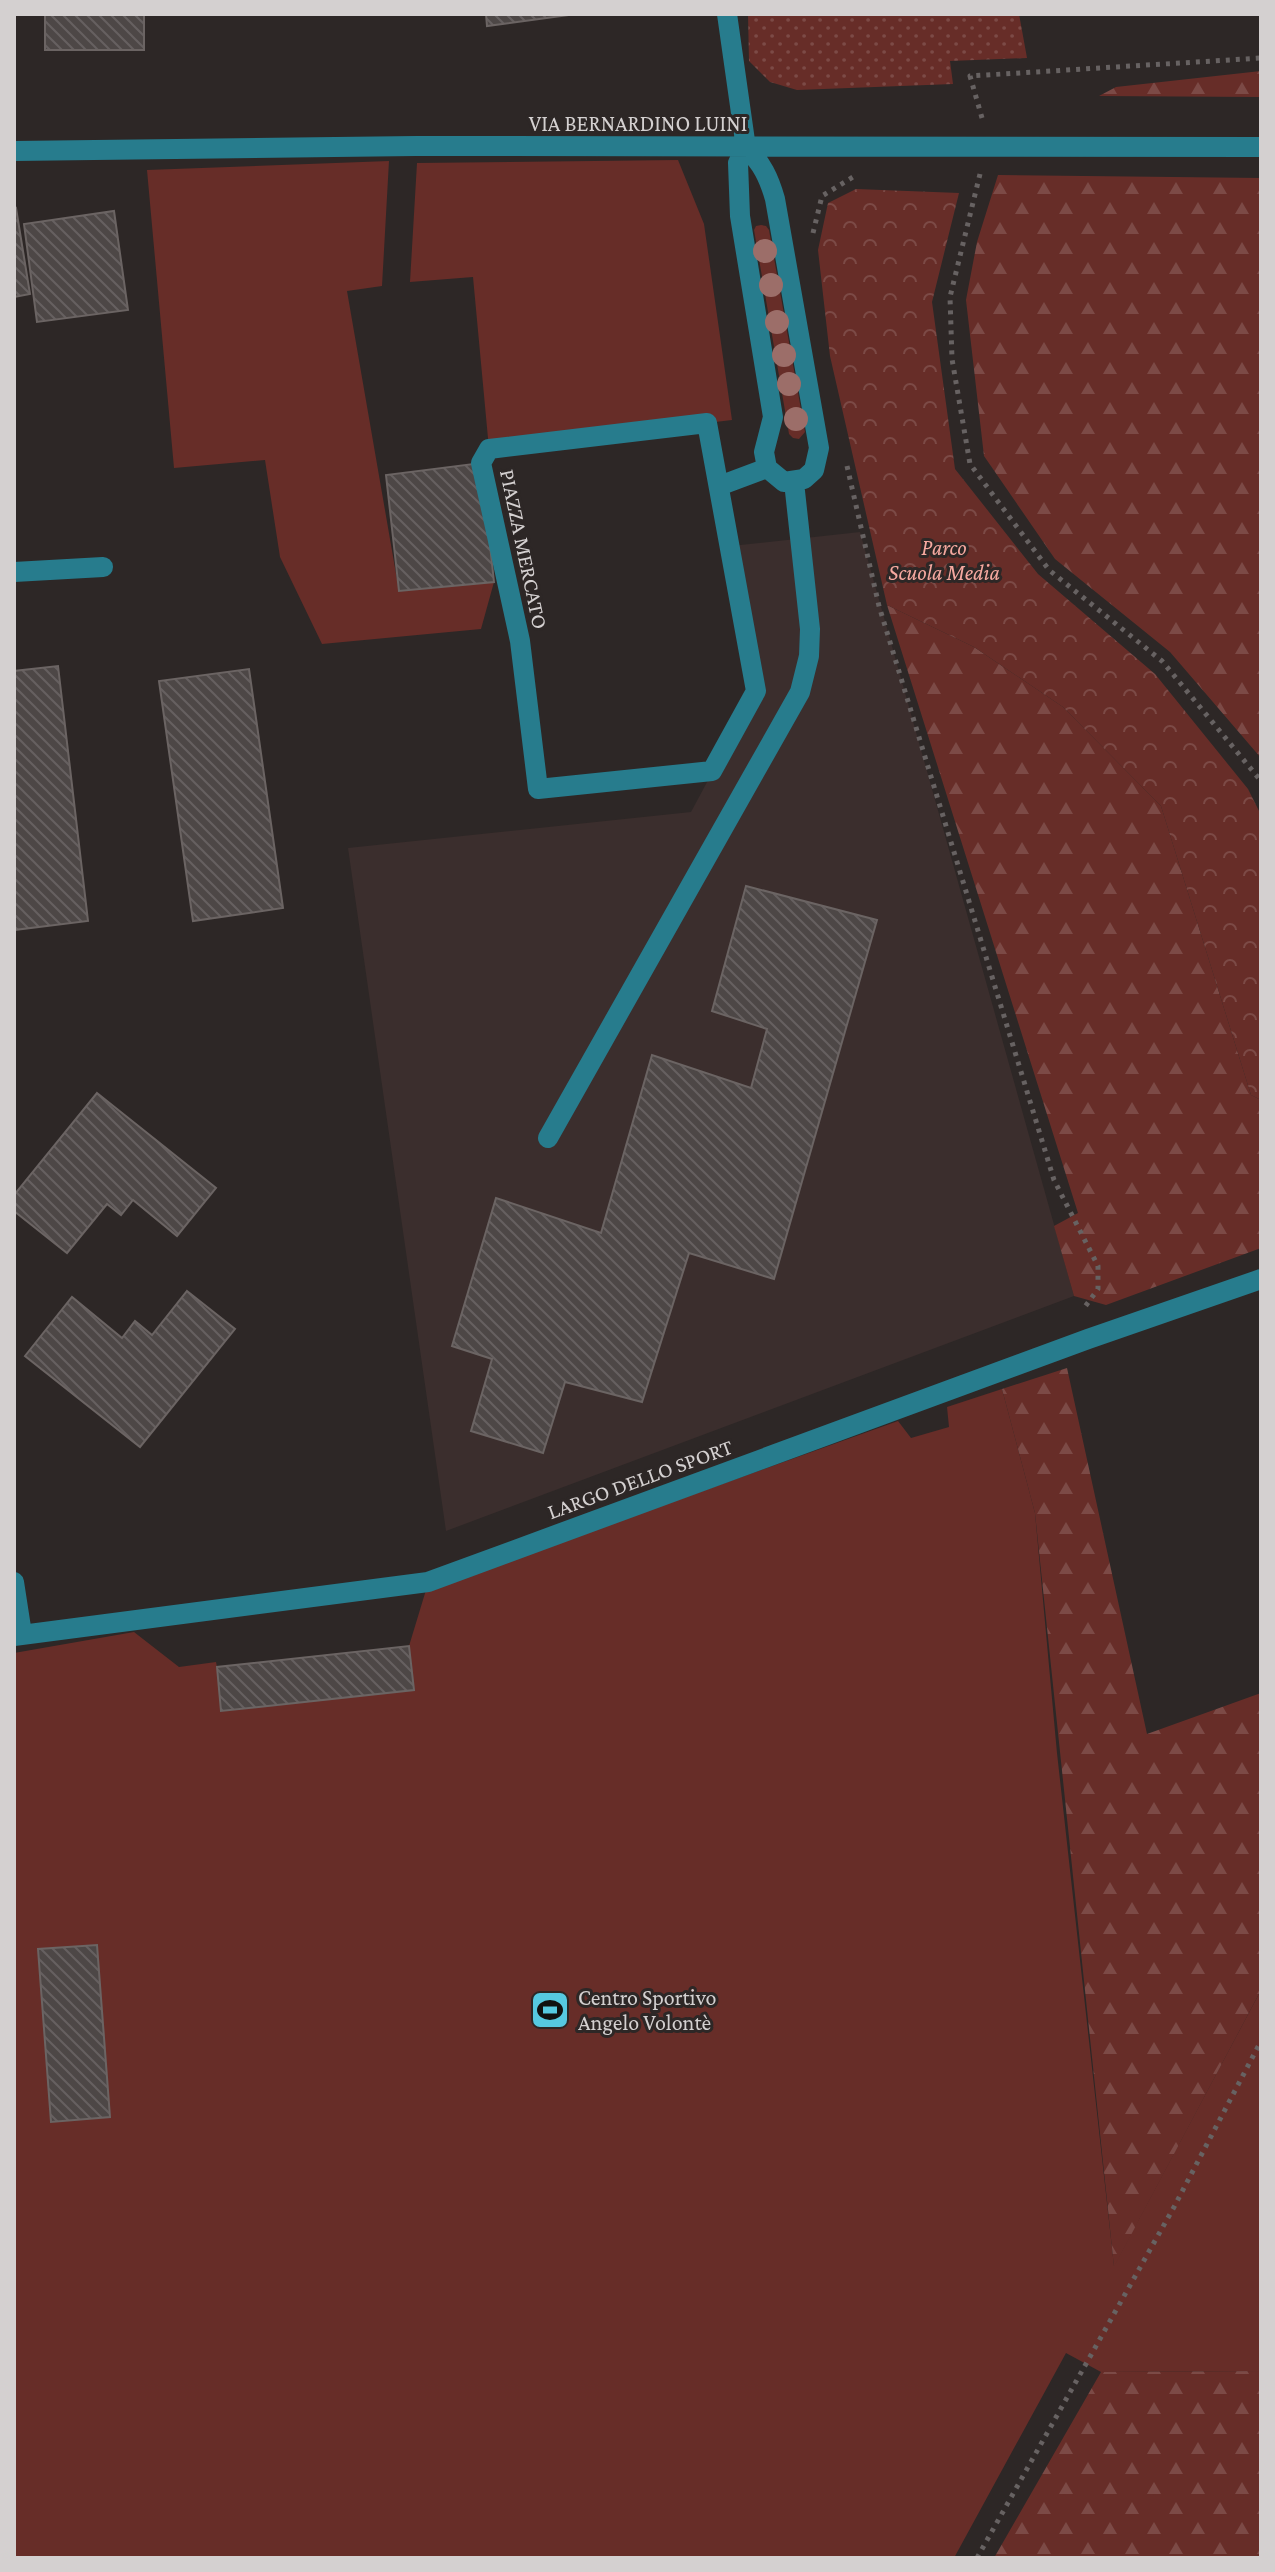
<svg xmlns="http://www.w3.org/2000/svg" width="1275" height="2572" viewBox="0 0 1275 2572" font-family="'Crimson Pro',serif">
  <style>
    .built { fill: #3b2e2d }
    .grass { fill: #672d28 }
    .forest { fill: url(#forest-firs) }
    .park { fill: url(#park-crowns) }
    .garden { fill: url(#garden-dots) }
    .building { fill: url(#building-back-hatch); stroke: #6b6463; stroke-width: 2 }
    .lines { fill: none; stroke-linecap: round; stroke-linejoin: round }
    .path { stroke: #676262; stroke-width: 5; stroke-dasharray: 4 6; stroke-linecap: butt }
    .minor { stroke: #277c8d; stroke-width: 20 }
    .tree { fill: #9c6e69 }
    .labels { text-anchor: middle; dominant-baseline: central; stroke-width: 6; stroke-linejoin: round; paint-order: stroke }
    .street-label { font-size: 22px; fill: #d4d0d0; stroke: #2d2726 }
    .park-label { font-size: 22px; font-style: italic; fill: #f6a9a0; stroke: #2d2726 }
    .poi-label { font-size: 22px; fill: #d4d0d0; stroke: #2d2726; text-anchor: start }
  </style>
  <defs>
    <pattern id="forest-firs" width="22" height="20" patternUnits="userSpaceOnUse" patternTransform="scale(2)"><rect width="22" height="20" fill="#672d28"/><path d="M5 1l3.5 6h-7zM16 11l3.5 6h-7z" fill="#7c4a46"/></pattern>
    <pattern id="park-crowns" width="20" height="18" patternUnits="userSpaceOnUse" patternTransform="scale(2)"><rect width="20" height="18" fill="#672d28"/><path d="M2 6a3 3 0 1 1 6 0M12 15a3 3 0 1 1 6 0" fill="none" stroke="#7c4a46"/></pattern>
    <pattern id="garden-dots" width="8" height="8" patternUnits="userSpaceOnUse" patternTransform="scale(2)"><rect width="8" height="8" fill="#672d28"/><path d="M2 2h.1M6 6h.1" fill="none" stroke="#7c4a46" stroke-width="1.8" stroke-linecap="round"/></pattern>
    <pattern id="building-back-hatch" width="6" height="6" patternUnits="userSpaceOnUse" patternTransform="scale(2)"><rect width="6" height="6" fill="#4d4746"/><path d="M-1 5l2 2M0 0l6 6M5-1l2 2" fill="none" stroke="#666060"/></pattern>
  </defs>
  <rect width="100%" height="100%" fill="#2d2726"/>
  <!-- built -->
  <path class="built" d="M860 532 1074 1296 446 1531 348 848 691 812 756 691 731 546Z"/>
  <!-- grass -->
  <path class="grass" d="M678 160 704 224 732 420 489 449 473 277 410 282 417 163Z
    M389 161 382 286 347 291 399 591 494 582 481 629 322 644 280 557 265 460 174 468 147 170Z
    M761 225 766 226 769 230 805 432 799 439 793 438 789 434 754 230 756 226Z
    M1002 1389 1035 1513 1057 1753 1114 2266 1261 1990V2371L1101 2372 1066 2353 954 2558H14V1653L134 1632 179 1667 216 1662 217 1667 409 1646 426 1590 898 1421 911 1438 949 1427 947 1407Z"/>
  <!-- forest -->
  <path class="forest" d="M1261 71V97L1099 96 1116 87Z
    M998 175 1261 178V758L1170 652 1055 559 984 456 966 300 977 242Z
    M887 605 974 647 1063 707 1161 806 1251 1095 1261 1100V1248L1106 1305 1074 1296 1054 1226 1078 1213Z
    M1067 1368 1147 1734 1261 1693V1990L1114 2267 1035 1513 1002 1389Z
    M1261 2371V2558H994L1101 2372Z"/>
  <!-- park -->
  <path class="park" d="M856 189 959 193 932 302 955 469 1038 574 1155 674 1248 789 1261 815V1100L1251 1095 1161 806 1063 707 974 647 887 605 830 356 818 250 828 203Z"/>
  <!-- garden -->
  <path class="garden" d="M748 14H1019L1027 58 950 61 953 84 797 90 770 82 749 61Z"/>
  <!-- building -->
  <path class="building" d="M45 14H144V50H45Z
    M486 14H576L487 26Z
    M16 208 30 294 14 297V209Z
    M114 211 128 310 37 322 24 224Z
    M481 463 494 582 399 591 386 475Z
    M58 666 88 921 14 930V671Z
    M249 669 283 908 193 921 159 681Z
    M746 886 877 920 774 1279 689 1253 642 1402 565 1382 543 1453 471 1431 492 1359 452 1346 496 1198 601 1233 652 1055 751 1088 767 1029 712 1011Z
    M97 1093 216 1188 177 1236 133 1200 121 1215 107 1204 67 1253 14 1211V1195Z
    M187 1291 235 1329 140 1447 25 1356 72 1297 122 1338 135 1321 152 1335Z
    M409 1646 414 1690 221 1711 217 1667Z
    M97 1945 110 2117 51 2122 38 1949Z"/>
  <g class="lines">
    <!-- path -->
    <path class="path" d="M982 118 970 76 1261 58
      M980 174 950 297 952 359 970 464 1049 570 1162 661 1261 781
      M813 233 822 196 853 177
      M847 466 879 606 1054 1180 1098 1266V1289L1084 1308
      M977 2558 1174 2207 1261 2041"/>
    <!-- minor -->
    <path class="minor" d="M727 14 746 148
      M746 148C762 163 769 178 775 199L819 448 814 470 804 479 784 482 767 468 764 452 773 417 740 216 738 163Z
      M14 151 416 146 1261 147
      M707 423 756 691 712 771 538 789 520 641 481 463 489 449Z
      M719 486 767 468
      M14 572 103 567
      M548 1138 800 692 809 656 810 629 794 482
      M14 1582 22 1634
      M14 1636 428 1582 1088 1339 1261 1279"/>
  </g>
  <!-- trees -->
  <g class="tree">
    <circle cx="765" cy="251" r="12"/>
    <circle cx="771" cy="285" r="12"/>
    <circle cx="777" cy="322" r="12"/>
    <circle cx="784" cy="355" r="12"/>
    <circle cx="789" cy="384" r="12"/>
    <circle cx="796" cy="419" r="12"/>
  </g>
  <!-- icons -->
  <defs>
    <g id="stadium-square" transform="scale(2)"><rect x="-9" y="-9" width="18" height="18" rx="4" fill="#56c9e1" stroke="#2d2726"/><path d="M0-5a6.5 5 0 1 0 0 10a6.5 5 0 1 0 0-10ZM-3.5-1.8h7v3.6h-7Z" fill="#111"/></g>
  </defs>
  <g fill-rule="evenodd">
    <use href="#stadium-square" x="550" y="2010"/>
  </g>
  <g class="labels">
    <!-- street labels -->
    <g class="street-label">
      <text x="638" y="123">VIA BERNARDINO LUINI</text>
      <text transform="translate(524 549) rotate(78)">PIAZZA MERCATO</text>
      <text transform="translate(640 1479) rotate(-20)">LARGO DELLO SPORT</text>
    </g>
    <!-- park labels -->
    <g class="park-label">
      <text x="944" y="547">Parco<tspan x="944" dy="25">Scuola Media</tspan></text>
    </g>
    <!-- poi labels -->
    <g class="poi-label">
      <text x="578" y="1997">Centro Sportivo<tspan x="578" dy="25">Angelo Volontè</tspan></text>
    </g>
  </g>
  <!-- border -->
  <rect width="1275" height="2572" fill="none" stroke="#d4d0d0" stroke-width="32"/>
</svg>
